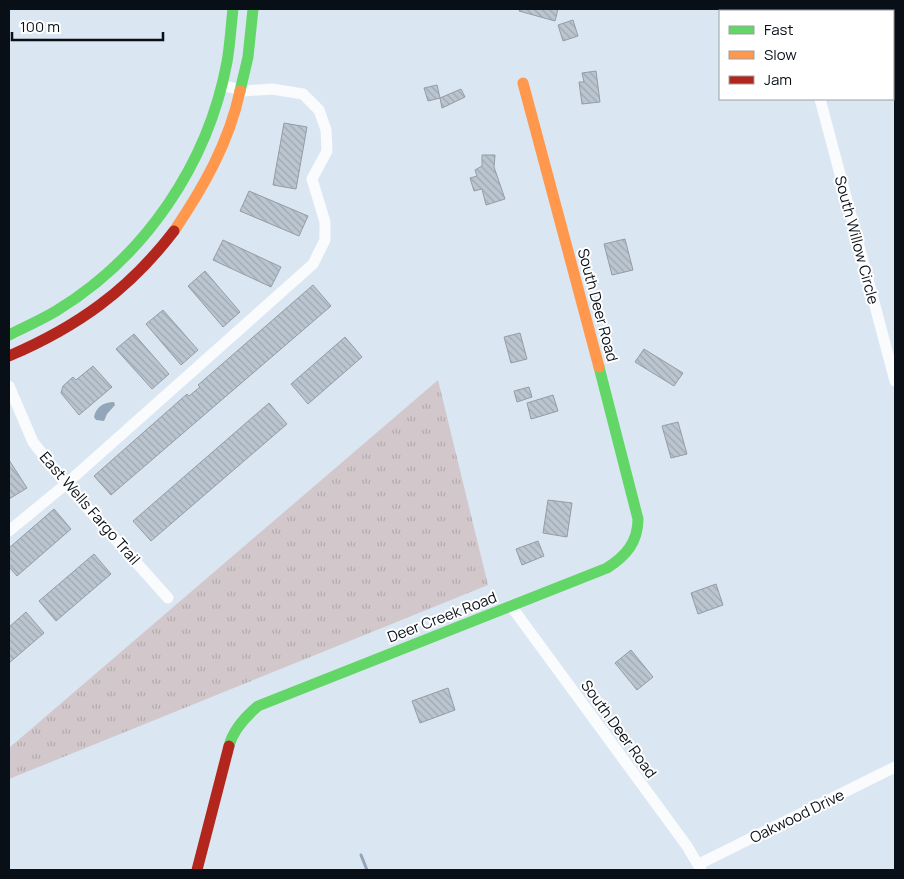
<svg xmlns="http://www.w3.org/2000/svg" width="904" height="879" viewBox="0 0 904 879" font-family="Manrope,sans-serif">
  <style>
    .grass { fill: url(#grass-tufts) }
    .water { fill: #93a5b8 }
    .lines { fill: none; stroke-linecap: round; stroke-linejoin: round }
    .stream { stroke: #93a5b8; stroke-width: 3 }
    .building { fill: url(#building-back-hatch); stroke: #949da6 }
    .street { stroke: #f9fbfd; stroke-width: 11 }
    .fast { stroke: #63d668; stroke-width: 11 }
    .slow { stroke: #ff974d; stroke-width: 11 }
    .jam { stroke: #b3261e; stroke-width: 11 }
    .labels { text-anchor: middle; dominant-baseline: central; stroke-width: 4; stroke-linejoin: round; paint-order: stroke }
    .street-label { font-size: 15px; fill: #080f17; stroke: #fff }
  </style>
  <defs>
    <pattern id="grass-tufts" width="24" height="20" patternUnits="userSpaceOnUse" patternTransform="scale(1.25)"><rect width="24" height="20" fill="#d2c8cb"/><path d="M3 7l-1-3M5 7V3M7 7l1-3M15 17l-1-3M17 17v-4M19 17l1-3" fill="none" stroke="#b3abae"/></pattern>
    <pattern id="building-back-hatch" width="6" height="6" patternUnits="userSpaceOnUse" patternTransform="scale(1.25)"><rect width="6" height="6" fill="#bbc5cf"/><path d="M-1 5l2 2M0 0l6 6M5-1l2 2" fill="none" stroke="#9fa8b1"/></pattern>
  </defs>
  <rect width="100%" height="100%" fill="#dae6f2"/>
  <!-- grass -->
  <path class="grass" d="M438 380 488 585 9 779V748Z"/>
  <!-- water -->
  <path class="water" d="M114 402 115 405 107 414 104 421 96 420 94 417C96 407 104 402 114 402Z"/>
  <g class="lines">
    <!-- stream -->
    <path class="stream" d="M361 855 367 870"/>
  </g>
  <!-- building -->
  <path class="building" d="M520 9H558L555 21 519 11Z
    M573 20 578 36 563 41 558 25Z
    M596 71 600 102 582 104 579 82H584L582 73Z
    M437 85 440 98 428 101 424 88Z
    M461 89 465 97 442 108 440 98Z
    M284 123 307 127 296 189 273 185Z
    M482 155H495L494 167 505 199 486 205 482 189 474 191 470 178 477 176 475 170 482 166Z
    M249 191 308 216 299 236 240 211Z
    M625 239 633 270 612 275 604 244Z
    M223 240 281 267 271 287 213 260Z
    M205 271 240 312 223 327 188 286Z
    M313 285 331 306 111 495 94 476 187 394 189 396 200 387 198 385Z
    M163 310 198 350 181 365 146 324Z
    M520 333 527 359 511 363 504 337Z
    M134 334 169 374 152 389 116 349Z
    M345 337 362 357 308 404 291 384Z
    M644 349 683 373 674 386 635 362Z
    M93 366 112 387 79 415 61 393 63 386 73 377 76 380Z
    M529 387 532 397 517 402 514 391Z
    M553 395 558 411 531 419 527 403Z
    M269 403 287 424 151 541 133 521Z
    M678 422 687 454 671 458 662 426Z
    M9 460 27 488 9 499Z
    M548 500 572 503 567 537 543 533Z
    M54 509 71 529 17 576 9 567V548Z
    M538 541 544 556 522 565 516 549Z
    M94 554 111 574 56 621 39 601Z
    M716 584 723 605 698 614 691 593Z
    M26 612 44 633 9 663V627Z
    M631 650 653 677 637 690 615 663Z
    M448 688 455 710 420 723 412 701Z"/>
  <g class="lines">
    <!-- street -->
    <path class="street" d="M795 9 796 11
      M820 99 895 381
      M9 386 33 442 66 484 168 598
      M9 531 66 484 313 264 325 240V222L312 179 327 151 326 130 319 110 303 94 272 89 243 91 223 85
      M511 606 687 846 701 870
      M699 864 895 767"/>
    <!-- fast -->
    <path class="fast" d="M240 91 248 57 253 9
      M9 335C25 327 41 320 56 311 145 257 208 164 227 62 230 45 231 26 233 9
      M229 746C233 730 245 717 258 706L607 568C626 556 638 542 638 519L599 367"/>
    <!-- slow -->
    <path class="slow" d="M523 83 599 367
      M174 231C203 188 229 143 240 91"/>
    <!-- jam -->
    <path class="jam" d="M9 356C77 327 129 290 174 231
      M197 870 229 746"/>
  </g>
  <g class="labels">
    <!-- street labels -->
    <g class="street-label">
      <text transform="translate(857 240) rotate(75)">South Willow Circle</text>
      <text transform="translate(598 305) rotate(75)">South Deer Road</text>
      <text transform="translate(90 508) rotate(49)">East Wells Fargo Trail</text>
      <text transform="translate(442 617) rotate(-21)">Deer Creek Road</text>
      <text transform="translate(619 729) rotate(54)">South Deer Road</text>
      <text transform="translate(797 816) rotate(-26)">Oakwood Drive</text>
    </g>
  </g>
  <!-- border -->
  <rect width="904" height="879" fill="none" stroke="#080f17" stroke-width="20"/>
  <!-- legend -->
  <rect x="719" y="10" width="175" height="90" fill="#ffffff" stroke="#9c9fa2"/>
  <rect x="729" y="26" width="25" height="8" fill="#63d668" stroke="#9c9fa2"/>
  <text x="764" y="35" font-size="15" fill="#080f17">Fast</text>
  <rect x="729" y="51" width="25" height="8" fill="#ff974d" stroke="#9c9fa2"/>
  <text x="764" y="60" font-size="15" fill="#080f17">Slow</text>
  <rect x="729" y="76" width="25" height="8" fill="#b3261e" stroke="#9c9fa2"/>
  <text x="764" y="85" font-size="15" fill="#080f17">Jam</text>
  <!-- scale -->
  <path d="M12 32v8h151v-8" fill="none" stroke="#080f17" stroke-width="2.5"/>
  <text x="20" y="32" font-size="15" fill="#080f17" stroke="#ffffff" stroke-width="4" paint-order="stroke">100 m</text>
</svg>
